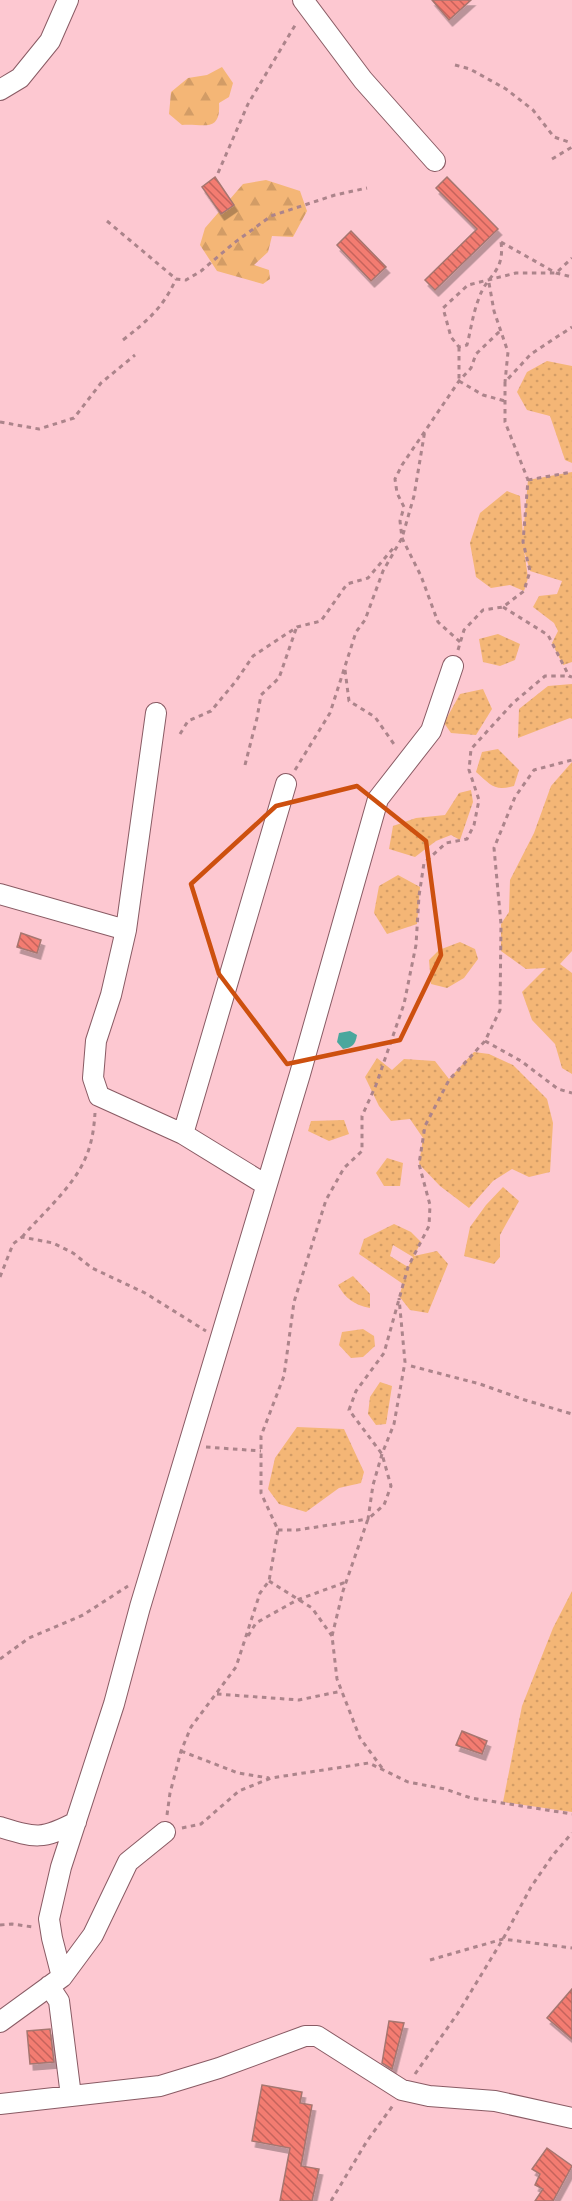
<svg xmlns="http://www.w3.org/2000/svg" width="572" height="2201" viewBox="0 0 572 2201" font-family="'PT Sans',sans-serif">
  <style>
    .grass { fill: url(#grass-dots); fill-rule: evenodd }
    .forest { fill: url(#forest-firs) }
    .water { fill: #4aa79d }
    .building { fill: url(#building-back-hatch); stroke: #a67670; stroke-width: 1.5; filter: url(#shadow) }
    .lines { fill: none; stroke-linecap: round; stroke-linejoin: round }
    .minor-casing { stroke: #895b64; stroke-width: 22 }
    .path { stroke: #ac848b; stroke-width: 3; stroke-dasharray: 4.5 4.5; stroke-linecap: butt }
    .minor { stroke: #fff; stroke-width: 20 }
    .marked { fill: none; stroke: #cd500f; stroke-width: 4.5; stroke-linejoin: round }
  </style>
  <defs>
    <pattern id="grass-dots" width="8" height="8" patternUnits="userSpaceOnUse" patternTransform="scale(1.5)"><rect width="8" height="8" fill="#f4b676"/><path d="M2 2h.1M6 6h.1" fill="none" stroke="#d29c66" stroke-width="1.8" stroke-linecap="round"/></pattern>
    <pattern id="forest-firs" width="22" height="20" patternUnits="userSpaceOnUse" patternTransform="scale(1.5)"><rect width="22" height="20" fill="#f4b676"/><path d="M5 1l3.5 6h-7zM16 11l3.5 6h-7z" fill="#d29c66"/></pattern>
    <pattern id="building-back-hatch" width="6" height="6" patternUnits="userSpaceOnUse" patternTransform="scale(1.5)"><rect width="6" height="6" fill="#f37b71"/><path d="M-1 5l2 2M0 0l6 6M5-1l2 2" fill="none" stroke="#c5645c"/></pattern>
    <filter id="shadow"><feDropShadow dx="3.5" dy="6" stdDeviation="0" flood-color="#0004"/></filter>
  </defs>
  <rect width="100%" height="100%" fill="#fdc8d1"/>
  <!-- grass -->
  <path class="grass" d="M547 361 572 366V463L565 460 550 416 527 410 517 392 527 372Z
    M572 472V662L563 665 552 643 558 631 554 623 533 607 539 596 557 594 562 581 530 571 524 550 528 578 524 591 510 585 491 588 476 577 470 543 480 513 507 491 520 496 523 536 528 480Z
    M498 634 520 644 515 660 500 666 483 662 479 639Z
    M572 684V719L570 718 518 738 519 709 548 686Z
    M483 689 492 709 476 735 451 733 444 723 460 694Z
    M498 749 519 770 514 786C494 792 490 784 476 772L482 752Z
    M572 762V951L560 964 572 973V1074L562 1068 555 1044 532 1020 522 992 546 968 526 969 501 951V924L509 912 510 880 534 833 551 786Z
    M471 790 473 802 460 840 451 835 436 841 415 857 389 849 393 826 416 818 445 815 459 793Z
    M398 875 420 887 417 924 387 934 374 913 379 886Z
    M460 942 475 949 478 959 464 978 447 988 431 984 429 960 439 950Z
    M474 1052 489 1054 513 1065 547 1099 553 1123 550 1172 529 1177 512 1169 493 1181 469 1208 440 1186 419 1164 423 1138 410 1119 391 1121 379 1106 365 1077 377 1058 392 1070 404 1059 435 1061 449 1079Z
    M344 1120 349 1134 329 1141 308 1131 311 1121Z
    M387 1158 403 1163 400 1186H384L376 1173Z
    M503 1187 519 1201 500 1235V1257L494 1264 464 1256 470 1227 486 1205Z
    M394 1224 411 1232 421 1242 414 1256 437 1251 448 1264 428 1313 410 1310 399 1296 403 1284 359 1254 364 1239ZM393 1245 413 1257 408 1267 390 1256Z
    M353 1276 370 1294V1308C354 1305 345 1298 338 1285Z
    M363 1329 374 1336 375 1346 363 1357 351 1358 339 1345 342 1332Z
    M380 1382 392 1386 386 1424 376 1425 368 1414 370 1397Z
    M297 1427 344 1429 364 1472 361 1483 339 1488 306 1512 279 1504 268 1489 275 1458Z
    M572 1591V1812L503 1802 522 1706 553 1628Z"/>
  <!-- forest -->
  <path class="forest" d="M222 67 233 83 229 97 219 103C221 134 202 123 182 125L169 114 171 92 188 78 207 75Z
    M266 180 300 191 307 211 293 237 272 236 268 252 254 265 269 270 270 279 263 284 217 271 200 245 205 228 243 184Z"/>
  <!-- water -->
  <path class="water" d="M350 1031 357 1035C355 1045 353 1047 343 1049L337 1042 339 1033Z"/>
  <!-- building -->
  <path class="building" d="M432 0H471L449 20Z
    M215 177 234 205 221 214 202 187Z
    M447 177 498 229 435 290 425 280 477 229 436 188Z
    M351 231 386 267 371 281 337 245Z
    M21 933 41 940 37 953 17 947Z
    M462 1731 487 1741 482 1754 456 1745Z
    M572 1989V2039L547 2018Z
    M389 2021 404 2023 392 2069 382 2063Z
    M50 2029 54 2062 30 2064 27 2031Z
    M262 2085 302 2092 300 2103 312 2105 301 2166 319 2169 312 2201H280L290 2148 252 2141Z
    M547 2148 572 2166 553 2201H535L543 2189 535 2185 540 2174 532 2169Z"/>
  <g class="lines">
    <!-- minor casing -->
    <g class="minor-casing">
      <path id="minor" d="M303 0 363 80 435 161
        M0 90 20 78 50 41 68 0
        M156 713 126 930 111 995 96 1041 93 1078 99 1096 183 1134 266 1185
        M0 894 126 930
        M183 1134 286 784
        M0 1827C36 1838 42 1840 76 1822
        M62 1977 52 1938 49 1919 61 1867 114 1704 140 1607 300 1074 378 799 431 731 453 666
        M49 1986 59 2001 71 2096
        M0 2022 62 1977 93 1935 128 1862 165 1832
        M0 2104 160 2086 219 2068 305 2036H317L402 2090 429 2096 495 2101 572 2118"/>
    </g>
    <!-- path -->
    <path class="path" d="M455 65 470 69 506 89 533 110 554 137 572 143
      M552 159 572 147
      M218 173 248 104 297 22
      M107 221 176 279 186 280 201 271 234 243 271 216 335 195 367 188
      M501 242C505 273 487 274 479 298 473 313 471 329 467 345L459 347 451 337 443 308 468 285 516 273H556L572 258
      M501 242 556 273 572 277
      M489 283 494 311 508 352 505 382
      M123 340C147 321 163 308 176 279
      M459 347V379
      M459 381 483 395 505 401
      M0 422 39 429 74 418 101 383 135 355
      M528 480 572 472
      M503 607 548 635 569 676 572 677
      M460 642 438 622 421 576 402 538 400 521 404 507 397 493 395 479 402 465 459 381 471 368 476 354 500 331
      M458 650 464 630 483 610 503 607 524 591 530 571 523 542 528 480 505 422V382L531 354 572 327
      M345 670 349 701 375 717 396 747
      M180 734 188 721 211 711 236 681 253 656 297 627 321 621 347 584 368 578 395 546
      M245 765 257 718 261 695 279 678 296 629
      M295 770 330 713 356 632 365 620 383 571 402 538 414 496 425 430
      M485 1041 521 1061 558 1089 572 1093
      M22 1237C42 1214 73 1187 85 1159 92 1144 94 1128 95 1113
      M0 1277 13 1244 22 1237 53 1243 73 1253 92 1268 145 1293 206 1331
      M411 1366 480 1384 525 1400 572 1414
      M206 1447 261 1451
      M278 1530H297L368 1519 373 1485 382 1454 394 1424 405 1362 399 1298
      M269 1581 312 1608 332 1636
      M248 1636 256 1623 297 1600 346 1582
      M0 1659 29 1638 83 1615 128 1586
      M217 1694 299 1700 342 1691
      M181 1751 238 1773 269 1778
      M382 1768 360 1738 337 1679 332 1636 343 1591 368 1519 384 1505 391 1486 382 1454 349 1410 356 1391 384 1353 408 1267 429 1226 430 1205 419 1164 425 1126 449 1080 485 1041 500 1010 501 924 494 848 515 797 534 770 572 760
      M167 1815 170 1793 181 1751 191 1727 236 1667 260 1593 269 1581 278 1530 261 1493V1436L284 1376 294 1302 326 1200 344 1168 362 1151V1116L376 1085 404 1004 416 945 419 896 424 863 446 843 467 839 474 825 479 800 469 770 471 749 513 703 545 676H569
      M182 1828 201 1824 239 1791 271 1778 369 1763 408 1782 445 1789 471 1798 572 1814
      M0 1925 12 1924 33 1927
      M430 1960 503 1939 572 1948
      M415 2074 458 2013 503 1939 531 1887 553 1855 572 1833
      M331 2201 367 2141 394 2104"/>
    <!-- minor -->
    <use href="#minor" class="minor"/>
  </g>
  <!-- marked area -->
  <path class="marked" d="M357 786 426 841 441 955 400 1040 287 1064 219 974 191 884 276 806Z"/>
</svg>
